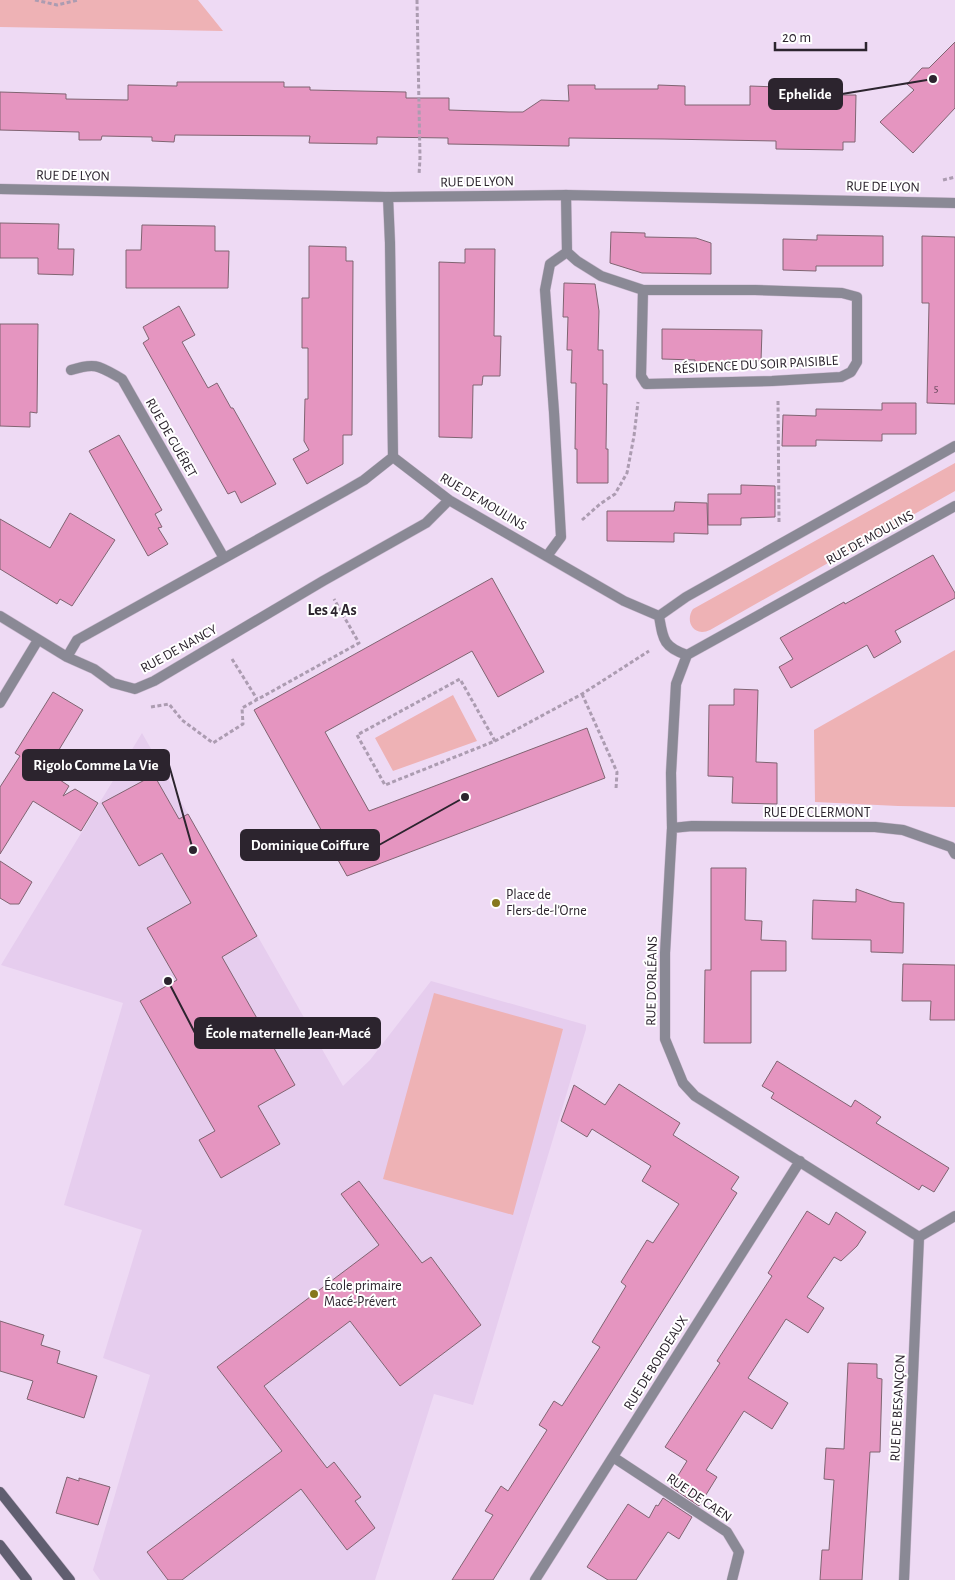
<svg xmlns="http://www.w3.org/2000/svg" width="955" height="1580" viewBox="0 0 955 1580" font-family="'Alegreya Sans',sans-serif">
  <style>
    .built { fill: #e6cdee }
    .green { fill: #eeb2b5 }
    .building { fill: #e595c0; stroke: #806472 }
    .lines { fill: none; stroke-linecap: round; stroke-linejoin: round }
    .service-casing { stroke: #cbb9d0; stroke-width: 11 }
    .minor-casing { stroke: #cbb9d0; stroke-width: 11 }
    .tertiary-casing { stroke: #cbb9d0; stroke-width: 11 }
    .secondary-casing { stroke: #cbb9d0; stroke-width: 11 }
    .path { stroke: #ac9cb1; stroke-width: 3; stroke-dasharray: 4 2.5; stroke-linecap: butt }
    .service { stroke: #8a8995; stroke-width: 10 }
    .minor { stroke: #8a8995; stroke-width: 10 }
    .tertiary { stroke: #8a8995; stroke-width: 10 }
    .secondary { stroke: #605e70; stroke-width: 10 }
    .poi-dot { fill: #86781d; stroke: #fff; stroke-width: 2 }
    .labels { text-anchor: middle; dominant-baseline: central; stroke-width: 4; stroke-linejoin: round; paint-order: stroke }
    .number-label { font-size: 11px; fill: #5a4052 }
    .street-label { font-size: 14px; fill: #2c242e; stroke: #fff }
    .poi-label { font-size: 14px; fill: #2c242e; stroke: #fff; text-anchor: start }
    .quarter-label { font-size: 16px; font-weight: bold; fill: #2c242e; stroke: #fff }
    .leader { fill: none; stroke: #2c242e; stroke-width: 2 }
    .callout-dot { fill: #2c242e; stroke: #fff; stroke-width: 2 }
    .callout { fill: #2c242e; stroke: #2c242e; stroke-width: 2 }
    .callout-label { font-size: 15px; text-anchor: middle; font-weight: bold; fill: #fff }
  </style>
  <rect width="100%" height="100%" fill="#eedaf4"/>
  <!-- built -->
  <path class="built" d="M142 733 343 1086 370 1060 431 981 586 1025V1029L473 1405 434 1394 375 1580H100L93 1570 150 1375 103 1358 142 1230 64 1205 123 1003 1 965Z"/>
  <!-- green -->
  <path class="green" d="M0 0H198L223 31 0 27Z
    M955 463V491L710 630C707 631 705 632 702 632 689 631 687 617 693 609Z
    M955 650V807L898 806 815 802 814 730Z
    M453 695 477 741 393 771 375 738Z
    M434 993 563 1029 513 1215 383 1179Z"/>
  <!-- building -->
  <path class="building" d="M955 42V108L913 153 880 122 914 90 907 84 922 68H929Z
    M177 82H284V87H310V90L406 92V98H449V110L509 112H523L541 100 569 101 568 85H595V89H658V85L685 86V105H750V86L777 87 778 95H856L855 142H843V150L776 149V141L664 139 569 138V146L509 145 448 144V138L377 137V144L309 143 310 136 175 135 174 142 152 141V137L102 136 101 140H79V132L0 130V92L66 94V99L128 100V85L177 86Z
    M0 223 59 224 58 249H74L73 275 38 274V258H0Z
    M142 225 215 226V251H229L228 288H126V250H141Z
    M611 232 645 233V237L696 238 711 243V274L642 273 610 263Z
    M817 235 883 236V266H816V271L783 270V239L817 240Z
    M922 236 955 237V404L927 403 929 303H922Z
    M309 246 346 247V261H353L352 435H343V464L307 484 293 459 309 450 304 441 305 399H308V348H302V298H309Z
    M465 249H495L494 336H501L500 376H483L482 385H473L472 438 439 437V262L465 263Z
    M564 283 595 284 599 311 598 350H603V384H607L606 449H608V483H577V449H575L576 383H571L572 350H567L568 317H563Z
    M179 306 195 335 182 342 208 388 217 383 231 408H233L276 484 241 503 235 491 228 494 143 343 149 339 143 327Z
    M0 324H38L37 413 30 412V427L0 426Z
    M662 329 762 330 761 361 728 360V365L695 364V360L662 359Z
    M882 403H916V434H882V441L816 440V446H782L783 415 816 416V409L882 410Z
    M119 435 162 510 155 514 162 527 158 528 168 544 148 556 89 451Z
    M741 485 775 486V517L741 518V525H708V494H741Z
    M675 502 707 503 708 534 674 533V542L607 541V511H674Z
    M70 513 115 540 72 606 60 599 57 604 0 569V519L50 548Z
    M933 555 955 593V598L895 631 901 642 874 658 867 645 791 688 779 667 793 659 780 638 844 602 845 604Z
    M492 578 544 672 498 697 472 651 325 732 369 811 587 728 605 778 347 876 254 710Z
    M734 689 758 690 756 762 777 763V804L732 803 733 777 708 776 709 705H734Z
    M53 692 83 710 54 758 65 764 57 778 69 786 63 796 75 789 98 803 81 831 33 801 0 854V787L20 756 15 753Z
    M154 775 179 819 188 814 257 936 222 957 295 1085 258 1106 280 1144 221 1178 199 1140 215 1131 140 1001 177 980 147 928 191 903 162 853 139 866 102 803Z
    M0 861 32 882 19 904H10L0 898Z
    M711 868H746L745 920 762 921 761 940 786 941V971H751V1043H704L705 970H711Z
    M856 889 892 902 904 903 903 953 871 952V940L812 939 813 900 856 902Z
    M903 964 955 965V1020H930L931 1001H902Z
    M777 1061 851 1107 855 1100 881 1117 876 1123 949 1168 934 1192 922 1185 919 1190 771 1098 774 1093 762 1086Z
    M619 1084 680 1123 673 1135 739 1177 731 1189 737 1193 493 1580H452L493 1515 485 1511 501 1486 508 1491 547 1430 539 1425 554 1401 562 1406 600 1347 592 1342 626 1286 621 1282 647 1240 653 1243 679 1204 642 1181 651 1166 592 1129 587 1137 561 1121 574 1085 605 1105Z
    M359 1181 422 1263 431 1257 481 1325 400 1386 350 1321 264 1386 327 1468 334 1462 361 1497 355 1501 375 1528 347 1550 301 1489 182 1580H168L147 1552 282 1451 217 1367 379 1245 341 1194Z
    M807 1211 829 1225 836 1212 866 1232 857 1246 841 1261 834 1257 807 1297 824 1308 808 1333 786 1319 748 1378 788 1403 772 1429 744 1411 706 1470 717 1477 699 1506 671 1487 687 1461 665 1447 720 1363 717 1361 772 1276 768 1273Z
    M0 1321 44 1335 41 1345 60 1351 57 1363 97 1376 84 1418 27 1399 33 1381 0 1371Z
    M848 1363 877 1364V1378L882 1379 880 1452H870L862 1580H820L822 1550H829L834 1480 824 1479 826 1448 844 1449Z
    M67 1477 79 1481V1478L110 1487 98 1525 56 1513Z
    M663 1498 692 1517 679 1539 668 1532 636 1580H608L587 1567 628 1504 649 1518 656 1505 658 1506Z"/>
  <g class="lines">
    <!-- service casing -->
    <g class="service-casing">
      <path id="service" d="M566 195 567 252 577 261 601 276 643 290H755L842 293 857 297V362L851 372 841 377 772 381 646 384 641 376 643 290
        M547 556 561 537 554 412 545 290 550 264 567 252"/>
    </g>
    <!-- minor casing -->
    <g class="minor-casing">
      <path id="minor" d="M388 197 390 243 393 457
        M71 370C96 362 99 366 122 379L224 558
        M393 457 449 500 624 601 659 616
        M0 616 67 657 94 669 113 683 135 689 154 681 323 581 426 523 449 500
        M659 616C663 639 663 647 687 655L955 506
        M659 616 686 597 955 446
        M687 655 676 684 671 773 672 828 665 953V1039L683 1083 695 1096 919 1237
        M67 657 77 640 345 491 364 480 393 457
        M0 703 38 640
        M672 828 692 826 875 827 903 830 951 847 955 854
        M919 1237 955 1216
        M613 1457 727 1532 739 1552 732 1580
        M535 1580 800 1161
        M904 1580 919 1237"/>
    </g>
    <!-- tertiary casing -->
    <g class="tertiary-casing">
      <path id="tertiary" d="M0 189 388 197 566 195 955 203"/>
    </g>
    <!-- secondary casing -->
    <g class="secondary-casing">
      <path id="secondary" d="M0 1492 70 1580
        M0 1545 27 1580"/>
    </g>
    <!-- path -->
    <path class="path" d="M35 0 57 5 78 0
      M417 0 420 158 419 175
      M943 180 955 177
      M778 401 779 522
      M582 520 600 504 615 494 627 473 634 436 638 402
      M232 659 257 699
      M582 694 617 772 616 789
      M151 707 169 704 182 720 213 743 243 724 242 708 359 643 334 599
      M495 741 460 679 357 735 385 785 495 741 582 694 649 651"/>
    <!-- service -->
    <use href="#service" class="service"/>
    <!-- minor -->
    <use href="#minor" class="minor"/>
    <!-- tertiary -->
    <use href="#tertiary" class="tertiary"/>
    <!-- secondary -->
    <use href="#secondary" class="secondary"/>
  </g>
  <!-- markers -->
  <g class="poi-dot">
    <circle cx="496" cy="903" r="5"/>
    <circle cx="314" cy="1294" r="5"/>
  </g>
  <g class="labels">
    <!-- number labels -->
    <g class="number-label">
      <text x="936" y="388">5</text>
    </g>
    <!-- street labels -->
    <g class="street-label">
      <text transform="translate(73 176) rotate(1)">RUE DE LYON</text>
      <text transform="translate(477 182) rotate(-1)">RUE DE LYON</text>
      <text transform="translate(883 187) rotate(1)">RUE DE LYON</text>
      <text transform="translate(756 365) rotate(-3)">RÉSIDENCE DU SOIR PAISIBLE</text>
      <text transform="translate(171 438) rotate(60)">RUE DE GUÉRET</text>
      <text transform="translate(483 502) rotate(31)">RUE DE MOULINS</text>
      <text transform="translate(870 538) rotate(-29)">RUE DE MOULINS</text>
      <text transform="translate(179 649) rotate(-29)">RUE DE NANCY</text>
      <text x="817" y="813">RUE DE CLERMONT</text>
      <text transform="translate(652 981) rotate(-89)">RUE D'ORLÉANS</text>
      <text transform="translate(656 1363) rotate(-58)">RUE DE BORDEAUX</text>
      <text transform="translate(898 1408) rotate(-87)">RUE DE BESANÇON</text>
      <text transform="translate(699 1498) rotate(34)">RUE DE CAEN</text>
    </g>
    <!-- poi labels -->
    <g class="poi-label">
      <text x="506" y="895">Place de<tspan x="506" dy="16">Flers-de-l’Orne</tspan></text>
      <text x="324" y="1286">École primaire<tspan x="324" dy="16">Macé-Prévert</tspan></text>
    </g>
    <!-- quarter labels -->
    <g class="quarter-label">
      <text x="332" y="610">Les 4 As</text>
    </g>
  </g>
  <!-- callouts -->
  <path class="leader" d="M933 79L842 94M193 850L169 765M465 797L379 845M168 981L195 1033"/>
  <g class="callout-dot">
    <circle cx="933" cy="79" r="5"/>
    <circle cx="193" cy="850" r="5"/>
    <circle cx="465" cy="797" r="5"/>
    <circle cx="168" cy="981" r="5"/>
  </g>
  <g class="callout">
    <rect x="769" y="79" width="73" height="30" rx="5"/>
    <rect x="23" y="750" width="146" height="30" rx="5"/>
    <rect x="241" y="830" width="138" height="30" rx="5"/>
    <rect x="195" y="1018" width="185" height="30" rx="5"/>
  </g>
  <g class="callout-label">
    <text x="805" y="99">Ephelide</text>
    <text x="96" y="770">Rigolo Comme La Vie</text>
    <text x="310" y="850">Dominique Coiffure</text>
    <text x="288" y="1038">École maternelle Jean-Macé</text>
  </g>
  <!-- scale -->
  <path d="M775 42v8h91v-8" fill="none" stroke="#2c242e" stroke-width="2.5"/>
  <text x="782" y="42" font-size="15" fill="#2c242e" stroke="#ffffff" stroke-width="4" paint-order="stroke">20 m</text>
</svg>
